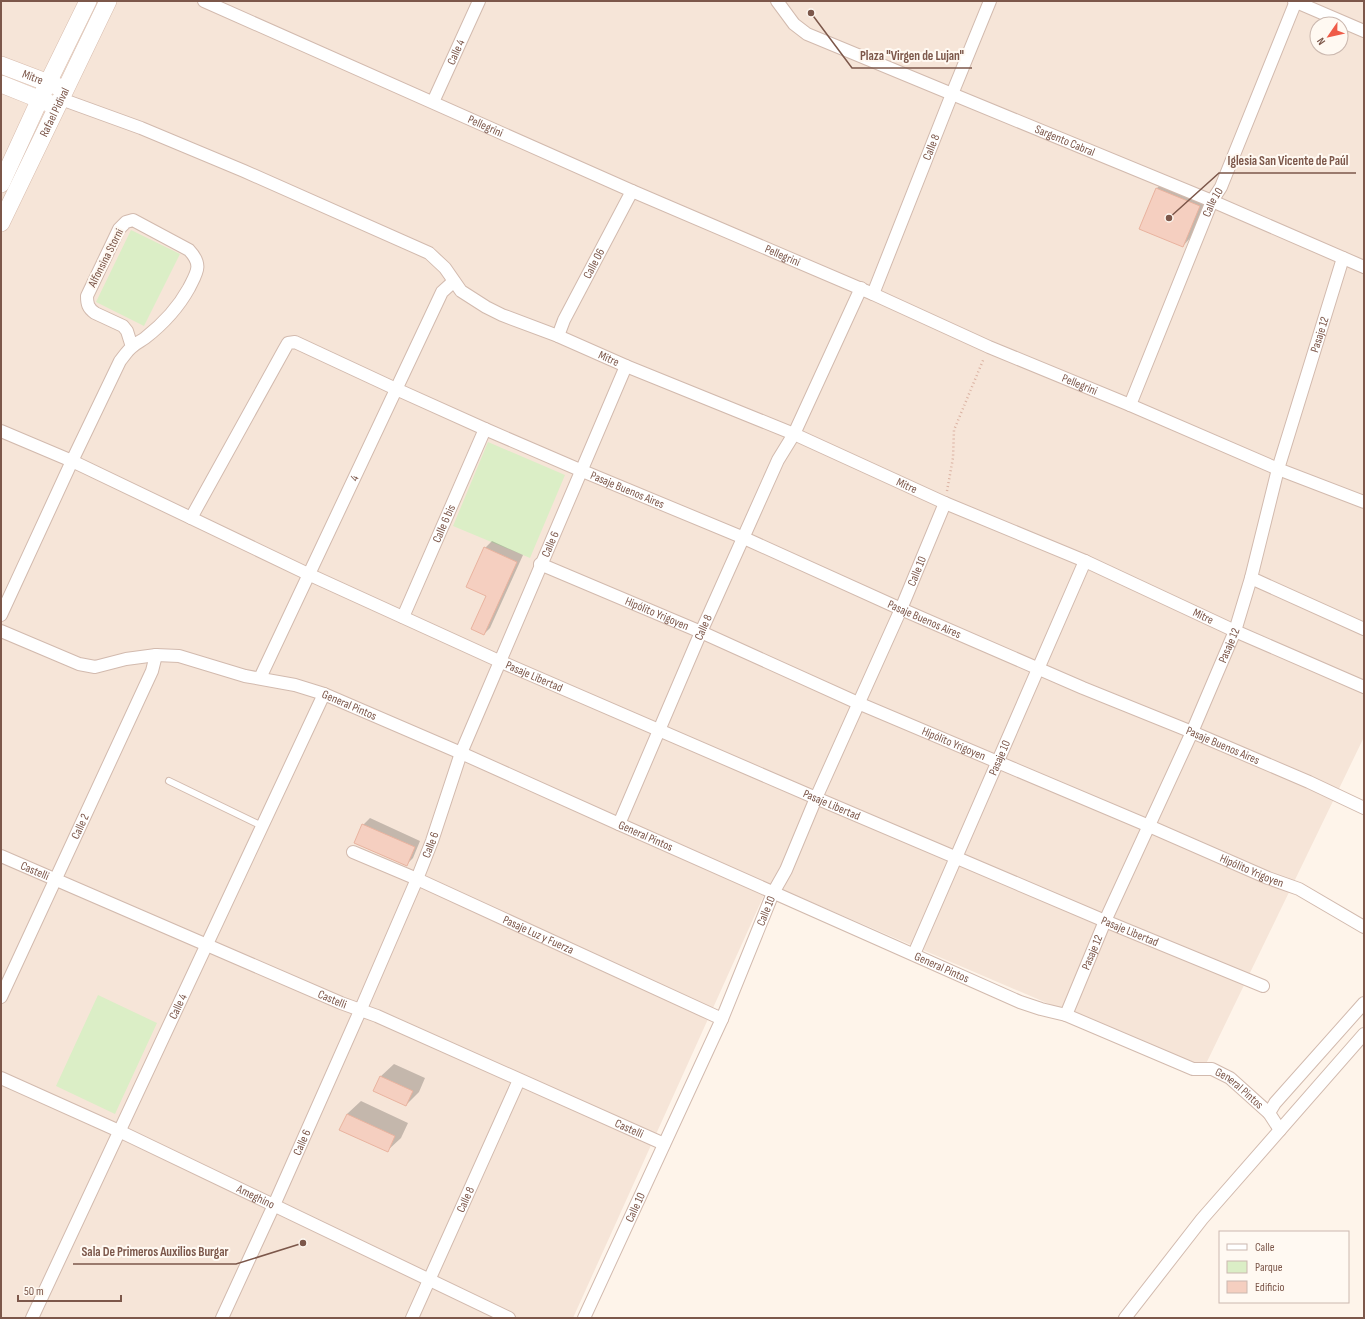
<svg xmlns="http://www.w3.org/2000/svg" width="1365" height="1319" viewBox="0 0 1365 1319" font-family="'Sofia Sans Condensed',sans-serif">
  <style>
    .residential { fill: #f6e5d8; fill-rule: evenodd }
    .green { fill: #dbeec6 }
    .shadow { fill: #0003 }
    .building { fill: #f5cfc0; stroke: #e9b39f }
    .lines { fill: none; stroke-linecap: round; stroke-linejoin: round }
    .lane-casing { stroke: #d2baae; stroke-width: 8 }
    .street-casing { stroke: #d2baae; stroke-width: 14 }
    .secondary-casing { stroke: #d8bcad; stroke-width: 18 }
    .path { stroke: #dbb2a2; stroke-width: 2.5; stroke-dasharray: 1 3; stroke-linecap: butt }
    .lane { stroke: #fff; stroke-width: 6 }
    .street { stroke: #fff; stroke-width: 12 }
    .secondary { stroke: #fff; stroke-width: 17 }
    .labels { text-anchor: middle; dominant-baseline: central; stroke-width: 4; stroke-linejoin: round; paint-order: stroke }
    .street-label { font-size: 12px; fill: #7c574a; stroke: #fff9f2 }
    .leader { fill: none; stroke: #7c574a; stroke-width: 1.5 }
    .callout-dot { fill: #7c574a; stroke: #fff9f2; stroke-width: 1.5 }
    .callout-label { font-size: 13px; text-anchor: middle; font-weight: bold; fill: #7c574a; stroke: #fff9f2; stroke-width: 4; stroke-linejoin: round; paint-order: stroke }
  </style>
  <rect width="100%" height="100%" fill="#fef4ea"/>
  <!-- residential -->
  <path class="residential" d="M1 1H1364V737L1203 1070 769 884 573 1318H1ZM1317 24H1341V48H1317Z"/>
  <!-- green -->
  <path class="green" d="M131 230 180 254 144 326 96 302Z
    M488 442 565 475 530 558 453 526Z
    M98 995 157 1023 115 1114 56 1086Z"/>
  <!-- shadow -->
  <path class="shadow" d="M1166 179 1208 197 1191 237 1183 246 1140 228 1157 188Z
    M492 541 523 555 490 628 484 634 487 596 485 548Z
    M370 818 420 841 413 858 406 865 363 825Z
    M394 1064 425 1078 419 1092 406 1105 380 1077Z
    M361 1101 408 1123 401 1138 387 1151 347 1114Z"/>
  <!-- building -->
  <path class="building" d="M1156 188 1200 206 1183 247 1139 229Z
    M484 547 517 562 484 635 471 629 486 596 466 587Z
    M362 824 415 847 407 866 354 843Z
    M380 1076 413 1091 406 1106 373 1091Z
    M347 1114 395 1136 388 1152 339 1130Z"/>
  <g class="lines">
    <!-- lane casing -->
    <g class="lane-casing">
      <path id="lane" d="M169 781 262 826"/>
    </g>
    <!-- street casing -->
    <g class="street-casing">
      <g id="street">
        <path id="s1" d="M204 1 632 191 873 294 989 347 1130 405 1278 469 1364 502"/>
        <path id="s2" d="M777 1 794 24 807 34 952 94 1212 201 1364 267"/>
        <path d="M1294 1 1364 31"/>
        <path id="s3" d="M61 99 141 128 244 171 429 253 445 268 461 291 486 307 502 315 558 336 626 366 794 434 945 503 1085 561 1235 631 1364 687"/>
        <path id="s4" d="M433 102 479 1"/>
        <path id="s5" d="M873 294 952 94 990 1"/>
        <path id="s6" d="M558 336 564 320 632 191"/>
        <path id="s7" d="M1130 405 1212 201 1221 187 1296 1"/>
        <path id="s8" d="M1 431 72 461 308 574 499 661 816 798 1105 921 1263 986"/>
        <path id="s9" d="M191 518 284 350 288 343 295 342 396 389 485 429 580 470 744 538 901 609 1083 688 1192 732 1309 782 1364 808"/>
        <path id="s10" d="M540 564 701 632 858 703 1149 826 1268 878 1299 889 1364 927"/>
        <path d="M1251 578 1364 629"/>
        <path d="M1 615 72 461 120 361C124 356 128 350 132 347 136 343 141 341 145 338 163 324 178 308 189 288 197 272 203 265 189 250L133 220 126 222 119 229 87 296C87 304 88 308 95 313L123 326 127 331 132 347"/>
        <path id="s11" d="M403 617 485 429"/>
        <path id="s12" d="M1 631 79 664 95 667 126 659 156 655 179 656 245 676 295 685 324 694 461 753 619 824 1020 1002 1041 1009 1066 1015 1193 1069H1212L1230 1078 1269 1113"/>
        <path id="s13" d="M260 678 442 292 453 282"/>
        <path id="s14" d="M619 824 701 632 778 460 794 434 861 288"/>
        <path id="s15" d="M353 852 417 879 722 1019"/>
        <path id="s16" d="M1 856 341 1003 377 1016 664 1144"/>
        <path id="s17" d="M914 954 1085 561"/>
        <path id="s18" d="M1 997 152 671 156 655"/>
        <path id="s19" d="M1066 1015 1105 921 1192 732 1235 631 1251 578 1278 469 1343 258"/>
        <path id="s20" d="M1 1078 119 1131 509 1318"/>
        <path d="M1280 1130 1269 1113 1275 1103 1364 1003"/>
        <path id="s21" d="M32 1318 324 694"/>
        <path id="s22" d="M222 1318 274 1205 360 1011 417 879 432 841 461 753 626 366"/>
        <path id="s23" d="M412 1318 519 1080"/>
        <path id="s24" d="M584 1318 722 1019 773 893 786 870 816 798 901 609 945 503"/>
        <path d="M1125 1318 1202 1219 1364 1034"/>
      </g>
    </g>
    <!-- secondary casing -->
    <g class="secondary-casing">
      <g id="secondary">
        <path id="s25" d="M1 65 59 87"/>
        <path d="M1 84 51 104"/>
        <path d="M1 184 40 99 88 1"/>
        <path id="s26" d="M1 223 108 1"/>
      </g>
    </g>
    <!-- path -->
    <path class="path" d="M947 491 953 458 954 430 984 358"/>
    <!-- lane -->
    <use href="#lane" class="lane"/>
    <!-- street -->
    <use href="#street" class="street"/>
    <!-- secondary -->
    <use href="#secondary" class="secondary"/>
  </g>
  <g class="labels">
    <!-- street labels -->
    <g class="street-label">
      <text stroke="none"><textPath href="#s4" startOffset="55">Calle 4</textPath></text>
      <text stroke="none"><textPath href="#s25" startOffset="34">Mitre</textPath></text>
      <text stroke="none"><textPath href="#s26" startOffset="123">Rafael Pidival</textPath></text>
      <text stroke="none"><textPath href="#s1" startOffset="308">Pellegrini</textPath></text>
      <text stroke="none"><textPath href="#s2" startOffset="324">Sargento Cabral</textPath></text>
      <text stroke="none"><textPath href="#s5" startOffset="158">Calle 8</textPath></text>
      <text stroke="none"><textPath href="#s7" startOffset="219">Calle 10</textPath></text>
      <text stroke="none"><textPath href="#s1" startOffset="632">Pellegrini</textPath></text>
      <text transform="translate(106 258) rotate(-63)">Alfonsina Storni</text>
      <text stroke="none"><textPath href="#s6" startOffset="81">Calle 06</textPath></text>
      <text stroke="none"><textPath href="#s19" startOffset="728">Pasaje 12</textPath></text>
      <text stroke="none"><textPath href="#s3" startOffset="612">Mitre</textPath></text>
      <text stroke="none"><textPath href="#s1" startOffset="956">Pellegrini</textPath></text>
      <text stroke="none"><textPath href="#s13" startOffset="221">4</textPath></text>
      <text stroke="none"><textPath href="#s3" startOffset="936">Mitre</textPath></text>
      <text stroke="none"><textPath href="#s9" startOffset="571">Pasaje Buenos Aires</textPath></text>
      <text stroke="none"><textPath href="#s11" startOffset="102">Calle 6 bis</textPath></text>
      <text stroke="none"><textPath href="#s22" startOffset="841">Calle 6</textPath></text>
      <text stroke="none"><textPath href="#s24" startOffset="818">Calle 10</textPath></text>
      <text stroke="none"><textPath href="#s10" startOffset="127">Hipólito Yrigoyen</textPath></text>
      <text stroke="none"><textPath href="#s3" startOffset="1260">Mitre</textPath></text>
      <text stroke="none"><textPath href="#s9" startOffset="895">Pasaje Buenos Aires</textPath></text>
      <text stroke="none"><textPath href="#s14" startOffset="214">Calle 8</textPath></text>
      <text stroke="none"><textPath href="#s19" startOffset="404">Pasaje 12</textPath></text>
      <text stroke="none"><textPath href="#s8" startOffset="587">Pasaje Libertad</textPath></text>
      <text stroke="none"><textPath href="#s12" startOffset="364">General Pintos</textPath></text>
      <text stroke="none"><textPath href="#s10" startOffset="451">Hipólito Yrigoyen</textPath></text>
      <text stroke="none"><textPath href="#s9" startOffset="1219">Pasaje Buenos Aires</textPath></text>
      <text stroke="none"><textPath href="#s17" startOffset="214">Pasaje 10</textPath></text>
      <text stroke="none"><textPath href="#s8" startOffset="911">Pasaje Libertad</textPath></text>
      <text stroke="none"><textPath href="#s18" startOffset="188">Calle 2</textPath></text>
      <text stroke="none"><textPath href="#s12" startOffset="688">General Pintos</textPath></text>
      <text stroke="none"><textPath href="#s22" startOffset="517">Calle 6</textPath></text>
      <text stroke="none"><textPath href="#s10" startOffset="775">Hipólito Yrigoyen</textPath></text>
      <text stroke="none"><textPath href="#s16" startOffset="37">Castelli</textPath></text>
      <text stroke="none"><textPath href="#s24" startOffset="446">Calle 10</textPath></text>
      <text stroke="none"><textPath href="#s8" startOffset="1235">Pasaje Libertad</textPath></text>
      <text stroke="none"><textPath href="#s15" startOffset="203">Pasaje Luz y Fuerza</textPath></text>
      <text stroke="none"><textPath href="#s19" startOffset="68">Pasaje 12</textPath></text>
      <text stroke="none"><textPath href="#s12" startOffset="1012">General Pintos</textPath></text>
      <text stroke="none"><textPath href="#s16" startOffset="361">Castelli</textPath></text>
      <text stroke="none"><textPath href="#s21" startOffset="344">Calle 4</textPath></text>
      <text stroke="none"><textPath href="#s12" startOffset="1336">General Pintos</textPath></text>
      <text stroke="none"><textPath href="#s16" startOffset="685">Castelli</textPath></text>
      <text stroke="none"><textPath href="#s22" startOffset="193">Calle 6</textPath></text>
      <text stroke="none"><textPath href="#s20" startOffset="281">Ameghino</textPath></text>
      <text stroke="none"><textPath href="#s23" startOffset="130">Calle 8</textPath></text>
      <text stroke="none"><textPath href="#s24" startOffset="122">Calle 10</textPath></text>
    </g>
  </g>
  <!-- callouts -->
  <path class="leader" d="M811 13L852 68H972M1169 218L1219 173H1356M303 1243L236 1264H73"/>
  <g class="callout-dot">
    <circle cx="811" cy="13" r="4"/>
    <circle cx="1169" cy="218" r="4"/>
    <circle cx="303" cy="1243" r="4"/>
  </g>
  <g class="callout-label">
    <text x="912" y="60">Plaza "Virgen de Lujan"</text>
    <text x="1288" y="165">Iglesia San Vicente de Paúl</text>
    <text x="155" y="1256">Sala De Primeros Auxilios Burgar</text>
  </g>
  <!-- border -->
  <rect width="1365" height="1319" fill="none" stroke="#7c574a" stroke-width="4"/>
  <!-- legend -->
  <rect x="1219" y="1231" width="130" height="72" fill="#fff9f2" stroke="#cbb8af"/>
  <rect x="1227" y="1244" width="20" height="6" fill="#ffffff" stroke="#cbb8af"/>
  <text x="1255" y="1251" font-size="12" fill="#7c574a">Calle</text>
  <rect x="1227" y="1261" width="20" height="12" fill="#dbeec6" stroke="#cbb8af"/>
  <text x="1255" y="1271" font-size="12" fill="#7c574a">Parque</text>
  <rect x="1227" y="1281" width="20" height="12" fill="#f5cfc0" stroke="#cbb8af"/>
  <text x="1255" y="1291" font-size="12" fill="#7c574a">Edificio</text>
  <!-- north arrow -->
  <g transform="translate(1329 36) rotate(236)"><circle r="19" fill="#fff9f2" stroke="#cbb8af"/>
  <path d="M0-3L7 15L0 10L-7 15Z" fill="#ef5b48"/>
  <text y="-6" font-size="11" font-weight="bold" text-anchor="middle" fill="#7c574a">N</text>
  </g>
  <!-- scale -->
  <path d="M18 1295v6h103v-6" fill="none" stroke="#7c574a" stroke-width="2"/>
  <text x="24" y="1295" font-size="12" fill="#7c574a" stroke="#fff9f2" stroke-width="3" paint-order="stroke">50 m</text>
</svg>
